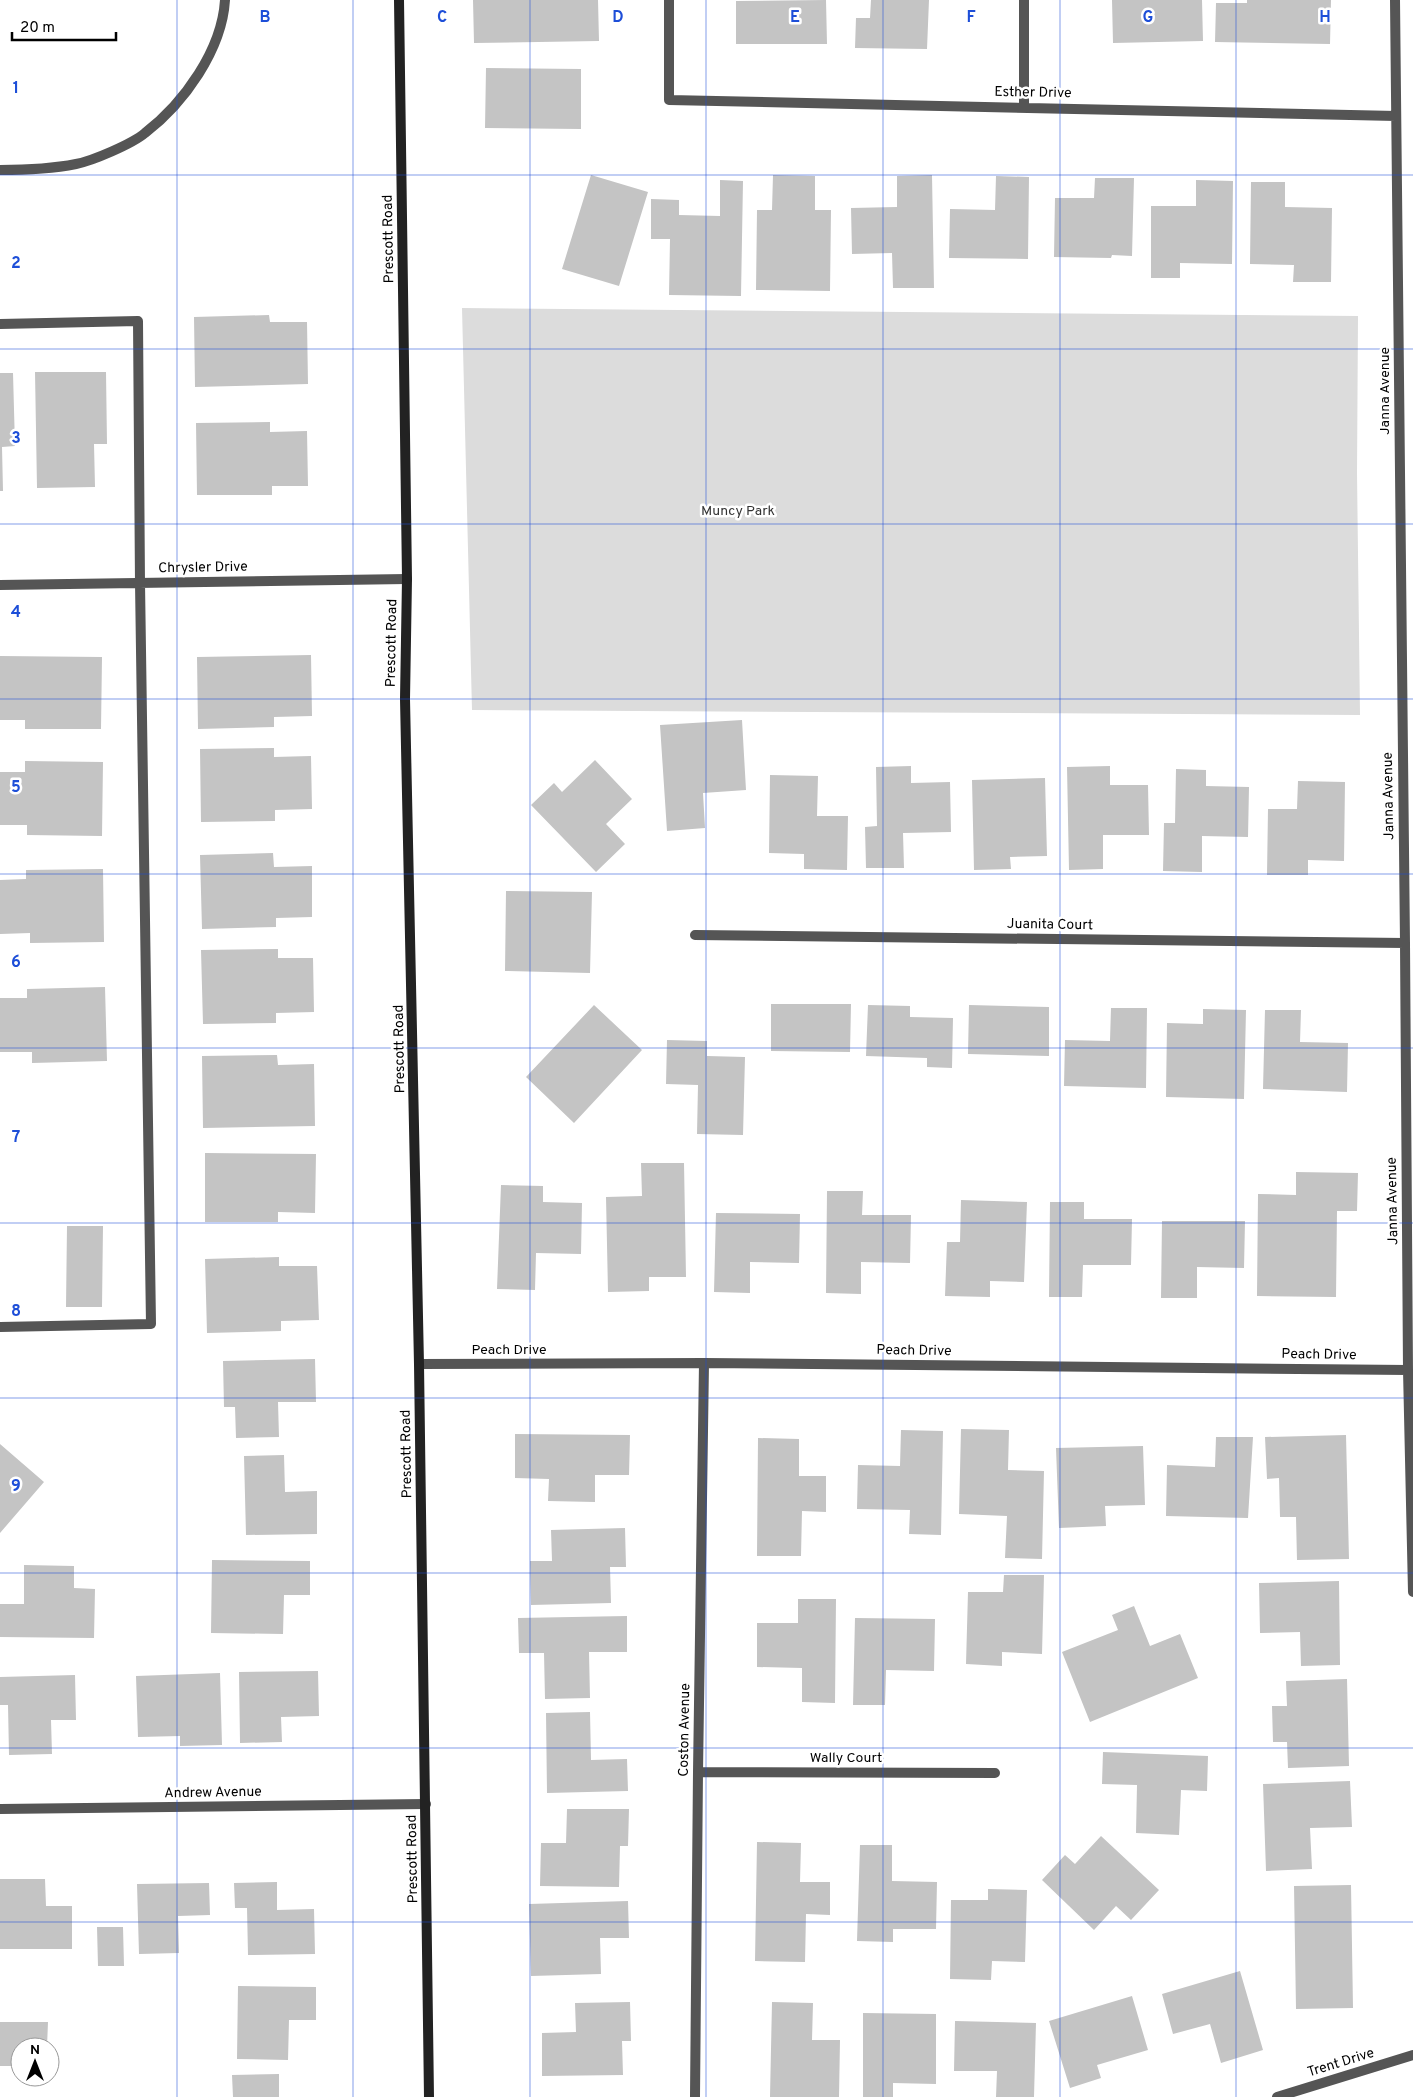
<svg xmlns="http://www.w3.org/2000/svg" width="1413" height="2097" viewBox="0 0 1413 2097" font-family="Overpass,sans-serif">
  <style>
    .green { fill: #dcdcdc }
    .building { fill: #c4c4c4 }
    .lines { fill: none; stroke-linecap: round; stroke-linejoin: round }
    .service { stroke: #555; stroke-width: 10 }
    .minor { stroke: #555; stroke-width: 10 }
    .secondary { stroke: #222; stroke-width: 10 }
    .grid { fill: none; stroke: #1d4ed8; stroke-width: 1; stroke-opacity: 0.55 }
    .labels { text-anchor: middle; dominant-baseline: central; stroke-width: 5; stroke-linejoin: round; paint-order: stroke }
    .street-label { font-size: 14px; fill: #000; stroke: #fff }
    .park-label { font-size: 14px; fill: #333; stroke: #fff }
    .grid-label { font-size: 16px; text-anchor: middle; font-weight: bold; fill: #1d4ed8; stroke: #fff; stroke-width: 5; stroke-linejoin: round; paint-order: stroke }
  </style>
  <rect width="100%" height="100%" fill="#fff"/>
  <!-- green -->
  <path class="green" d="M462 308 1358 316 1357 473 1360 715 472 710Z"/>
  <!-- building -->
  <path class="building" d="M473 0H598L599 41 474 43Z
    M826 0 827 44H736V1Z
    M871 0H929L927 49 855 48 856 18H870Z
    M1112 0H1202L1203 41 1113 43Z
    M1247 0H1331L1330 44 1215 42 1216 3H1247Z
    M486 68 581 69V129L485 128Z
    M591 175 648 192 619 286 562 269Z
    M773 175 815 176V210H831L830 291 756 290 757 210H772Z
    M932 175 934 288H893L892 253 852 254 851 208 897 207V176Z
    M996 176 1029 177 1028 259 949 258 950 209 995 210Z
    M1095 178H1134L1132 256 1112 255 1111 258 1054 257 1055 198H1094Z
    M720 180 743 181 741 296 669 295 670 239H651V199L679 200V215L720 216Z
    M1196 180 1233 181 1232 264 1180 263V278H1151V206H1196Z
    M1251 182H1285V207L1332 208 1331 282H1293L1294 265 1250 264Z
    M269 315 270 322H307L308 384 195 387 194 317Z
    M35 372H106L107 444H94L95 487 37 488Z
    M0 373H13L15 446 2 447 3 491H0Z
    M270 422V432L307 431 308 486H272V495H197L196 423Z
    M311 655 312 716 274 717V727L198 729 197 657Z
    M0 656 102 657 101 729H25V720H0Z
    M742 720 746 790 703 793 705 828 667 831 660 725Z
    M274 748V757L311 756 312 809 275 810V821L201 822 200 749Z
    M595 760 632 799 606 824 625 844 596 872 531 805 554 783 562 792Z
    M25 761 103 762 102 836 27 835V825H0V772H25Z
    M911 766V783L950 782 951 832 903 833 904 868H866L865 827 877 826 876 767Z
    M1110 766V785H1148L1149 835H1103V869L1069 870 1067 767Z
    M1176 769 1206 770V786L1249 787 1248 837 1202 836V872L1163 871 1164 823H1175Z
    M770 775 818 776 817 816H848L847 870 804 869V854L769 853Z
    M1045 778 1047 856 1010 857 1011 869 974 870 972 780Z
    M1298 781 1345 782 1344 861 1308 860V875H1267L1268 809H1297Z
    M273 853 274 867 312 866V917L276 918V927L202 929 200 855Z
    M103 869 104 942 30 943V933L0 934V880L26 879V870Z
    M506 891 592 892 590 973 505 971Z
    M278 949V958H313L314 1012 276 1013V1023L203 1024 201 950Z
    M105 987 107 1061 32 1063V1052H0V998H27V989Z
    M771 1004H851L850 1052 771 1051Z
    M594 1005 642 1050 574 1123 526 1077Z
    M868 1005 910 1006V1017L953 1018 952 1068 927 1067V1058L866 1056Z
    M969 1005 1049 1007V1056L968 1054Z
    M1111 1008H1147L1146 1088 1064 1086 1065 1040 1110 1041Z
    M1203 1009 1246 1010 1244 1099 1166 1097 1167 1023 1203 1024Z
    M1265 1010H1301L1300 1042 1348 1043 1347 1092 1263 1089Z
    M667 1040 707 1041V1056L745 1057 743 1135 697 1134 698 1085 666 1084Z
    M277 1055 278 1065 314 1064 315 1126 203 1128 202 1056Z
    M205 1153 316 1154 315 1213 278 1212V1222H205Z
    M641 1163H684L686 1277H649V1291L608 1292 606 1197 642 1196Z
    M1296 1172 1358 1173 1357 1211H1337L1336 1297 1257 1296 1258 1194 1296 1195Z
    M501 1185 543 1186V1202L582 1203 581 1254 536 1253 535 1290 497 1289Z
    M827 1191H863L862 1215H911L910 1263 861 1262V1294L826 1293Z
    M961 1200 1027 1202 1024 1282 990 1281V1297L945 1296 947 1242H960Z
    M1050 1202H1084V1219H1132L1131 1265H1083L1082 1297H1049Z
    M716 1213 800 1214 799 1263 750 1262V1293L714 1292Z
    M1162 1221H1245L1244 1268 1197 1267V1298H1161Z
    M67 1226H103L102 1307H66Z
    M279 1257V1266H317L319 1320 281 1321V1331L207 1333 205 1259Z
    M315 1359 316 1402H278L279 1437 236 1438 235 1407H224L223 1361Z
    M961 1429 1009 1430 1008 1470 1044 1471 1042 1559 1005 1558 1007 1516 959 1514Z
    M901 1430 943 1431 941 1535 909 1534 910 1510 857 1509 858 1465 900 1466Z
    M515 1434 630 1435 629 1475H595V1502L548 1501 549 1479 515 1478Z
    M1346 1435 1349 1559 1297 1560 1296 1517H1280L1279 1478 1267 1479 1265 1437Z
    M1216 1437H1253L1248 1518 1166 1516 1167 1465 1215 1467Z
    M758 1438 799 1439V1476H826V1512L802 1511 801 1556H757Z
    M0 1444 44 1482 0 1533Z
    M1143 1446 1145 1505 1105 1506 1106 1526 1059 1528 1056 1448Z
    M284 1455 285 1492 317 1491V1534L246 1535 244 1456Z
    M625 1528 626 1567H610L611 1603 531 1605 530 1561H552L551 1530Z
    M212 1560 310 1561V1595H284L283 1634 211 1633Z
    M24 1565 74 1566V1588L95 1589 94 1638 0 1637V1604H24Z
    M1004 1575H1044L1042 1654 1002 1652V1666L966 1664 968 1592H1003Z
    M1339 1581 1340 1665 1301 1666 1300 1632 1260 1633 1259 1583Z
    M798 1599H836L835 1703 802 1702V1668L757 1667V1623H798Z
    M1134 1606 1150 1646 1180 1634 1198 1678 1090 1722 1062 1652 1118 1630 1112 1615Z
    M627 1616V1652H589L590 1698 545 1699 544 1653H519L518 1618Z
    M855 1618 935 1619 934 1671 886 1670 885 1705H853Z
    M318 1671 319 1716 281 1717 282 1742 240 1743 239 1672Z
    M220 1673 222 1745 180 1746V1736L138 1737 136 1676Z
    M75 1675 76 1720H51L52 1754 9 1755 8 1705H0V1677Z
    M1347 1679 1349 1766 1288 1768 1287 1742H1273L1272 1706H1287L1286 1681Z
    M590 1712 591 1760 627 1759 628 1791 547 1793 546 1713Z
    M1103 1752 1208 1756 1207 1791 1181 1790 1179 1835 1136 1833 1137 1785 1102 1784Z
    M1350 1781 1352 1827 1310 1828 1312 1869 1266 1871 1263 1784Z
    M567 1809H629L628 1846H620L619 1887 540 1886 541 1843H566Z
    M1101 1836 1159 1890 1131 1920 1116 1906 1094 1930 1042 1880 1065 1855 1075 1864Z
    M757 1842 801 1843 800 1882H830V1915L806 1914 805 1962 755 1961Z
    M860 1845H892V1881L937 1882 936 1929H893V1942L857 1941Z
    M0 1879H45L46 1906H72V1949H0Z
    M277 1882V1910L314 1909 315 1954 248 1955 247 1908H235L234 1883Z
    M209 1883 210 1915 178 1916 179 1953 139 1954 137 1884Z
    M1351 1885 1353 2008 1296 2009 1294 1886Z
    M988 1889 1027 1890 1025 1962 992 1961 991 1980 950 1979 951 1900H988Z
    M628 1901 629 1938H600L601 1974 531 1976 529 1904Z
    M97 1927H123L124 1966H98Z
    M1240 1971 1263 2050 1221 2063 1210 2024 1173 2034 1162 1994Z
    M238 1986 316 1987V2020H289L288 2060 237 2059Z
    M1132 1996 1148 2050 1097 2065 1101 2078 1070 2088 1049 2021Z
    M630 2002 631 2041H622L623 2075 542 2076V2033L576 2032 575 2003Z
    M772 2002 813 2003 812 2040H840L839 2097H770Z
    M863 2013 936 2014V2084L893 2083V2097H863Z
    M955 2021 1036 2023 1034 2097H996L997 2071H954Z
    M0 2022H48L47 2047H20V2066H0Z
    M279 2074V2097H233L232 2075Z"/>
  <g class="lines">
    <!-- service -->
    <path class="service" d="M0 324 138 321 140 583"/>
    <!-- minor -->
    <path class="minor" d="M669 0V100L1396 116
      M1024 0V107
      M1395 0 1405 943 1408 1370 1413 1592
      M0 170C25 170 51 169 76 164 92 161 132 144 145 133 184 103 222 50 225 0
      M0 585 407 579
      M695 935 1405 943
      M0 1327 151 1324 140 583
      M419 1364 704 1363 1408 1370
      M698 1772 995 1773
      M0 1809 426 1804
      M695 2097 698 1772 704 1363
      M1277 2097 1413 2055"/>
    <!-- secondary -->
    <path class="secondary" d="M399 0 407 579 405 699 419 1364 429 2097"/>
  </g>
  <!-- grid -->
  <path class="grid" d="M177 0V2097M353 0V2097M530 0V2097M706 0V2097M883 0V2097M1060 0V2097M1236 0V2097M0 175H1413M0 349H1413M0 524H1413M0 699H1413M0 874H1413M0 1048H1413M0 1223H1413M0 1398H1413M0 1573H1413M0 1748H1413M0 1922H1413"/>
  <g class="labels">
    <!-- street labels -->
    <g class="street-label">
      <text transform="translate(1033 93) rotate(1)">Esther Drive</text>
      <text transform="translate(389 239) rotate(-91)">Prescott Road</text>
      <text transform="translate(1385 391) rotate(-90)">Janna Avenue</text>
      <text transform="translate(203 568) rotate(-1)">Chrysler Drive</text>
      <text transform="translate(392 643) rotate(-89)">Prescott Road</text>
      <text transform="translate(1389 796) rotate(-91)">Janna Avenue</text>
      <text transform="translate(1050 925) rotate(1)">Juanita Court</text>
      <text transform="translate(400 1049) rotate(-91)">Prescott Road</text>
      <text transform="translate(1393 1201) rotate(-91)">Janna Avenue</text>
      <text x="509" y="1350">Peach Drive</text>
      <text transform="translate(914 1351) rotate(1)">Peach Drive</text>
      <text transform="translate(1319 1355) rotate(1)">Peach Drive</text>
      <text transform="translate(407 1454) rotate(-91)">Prescott Road</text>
      <text transform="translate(685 1730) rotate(-89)">Coston Avenue</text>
      <text x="846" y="1758">Wally Court</text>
      <text transform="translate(213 1793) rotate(-1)">Andrew Avenue</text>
      <text transform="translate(413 1859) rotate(-91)">Prescott Road</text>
      <text transform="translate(1341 2063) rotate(-17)">Trent Drive</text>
    </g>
    <!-- park labels -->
    <g class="park-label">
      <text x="738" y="511">Muncy Park</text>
    </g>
  </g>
  <g class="grid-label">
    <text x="265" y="22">B</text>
    <text x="442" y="22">C</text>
    <text x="618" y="22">D</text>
    <text x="795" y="22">E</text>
    <text x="971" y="22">F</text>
    <text x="1148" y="22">G</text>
    <text x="1325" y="22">H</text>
    <text x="16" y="93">1</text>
    <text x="16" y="268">2</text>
    <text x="16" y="443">3</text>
    <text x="16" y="617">4</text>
    <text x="16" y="792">5</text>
    <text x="16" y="967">6</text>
    <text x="16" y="1142">7</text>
    <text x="16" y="1316">8</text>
    <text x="16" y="1491">9</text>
  </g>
  <!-- north arrow -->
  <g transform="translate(35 2062)"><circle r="24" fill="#ffffff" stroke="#999999"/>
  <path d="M0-4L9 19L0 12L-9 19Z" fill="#000000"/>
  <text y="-8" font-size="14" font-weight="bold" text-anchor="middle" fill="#000000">N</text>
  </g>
  <!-- scale -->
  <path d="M12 32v8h104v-8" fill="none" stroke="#000000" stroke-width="2.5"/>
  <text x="20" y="32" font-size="15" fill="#000000" stroke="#ffffff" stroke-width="4" paint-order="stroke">20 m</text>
</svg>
